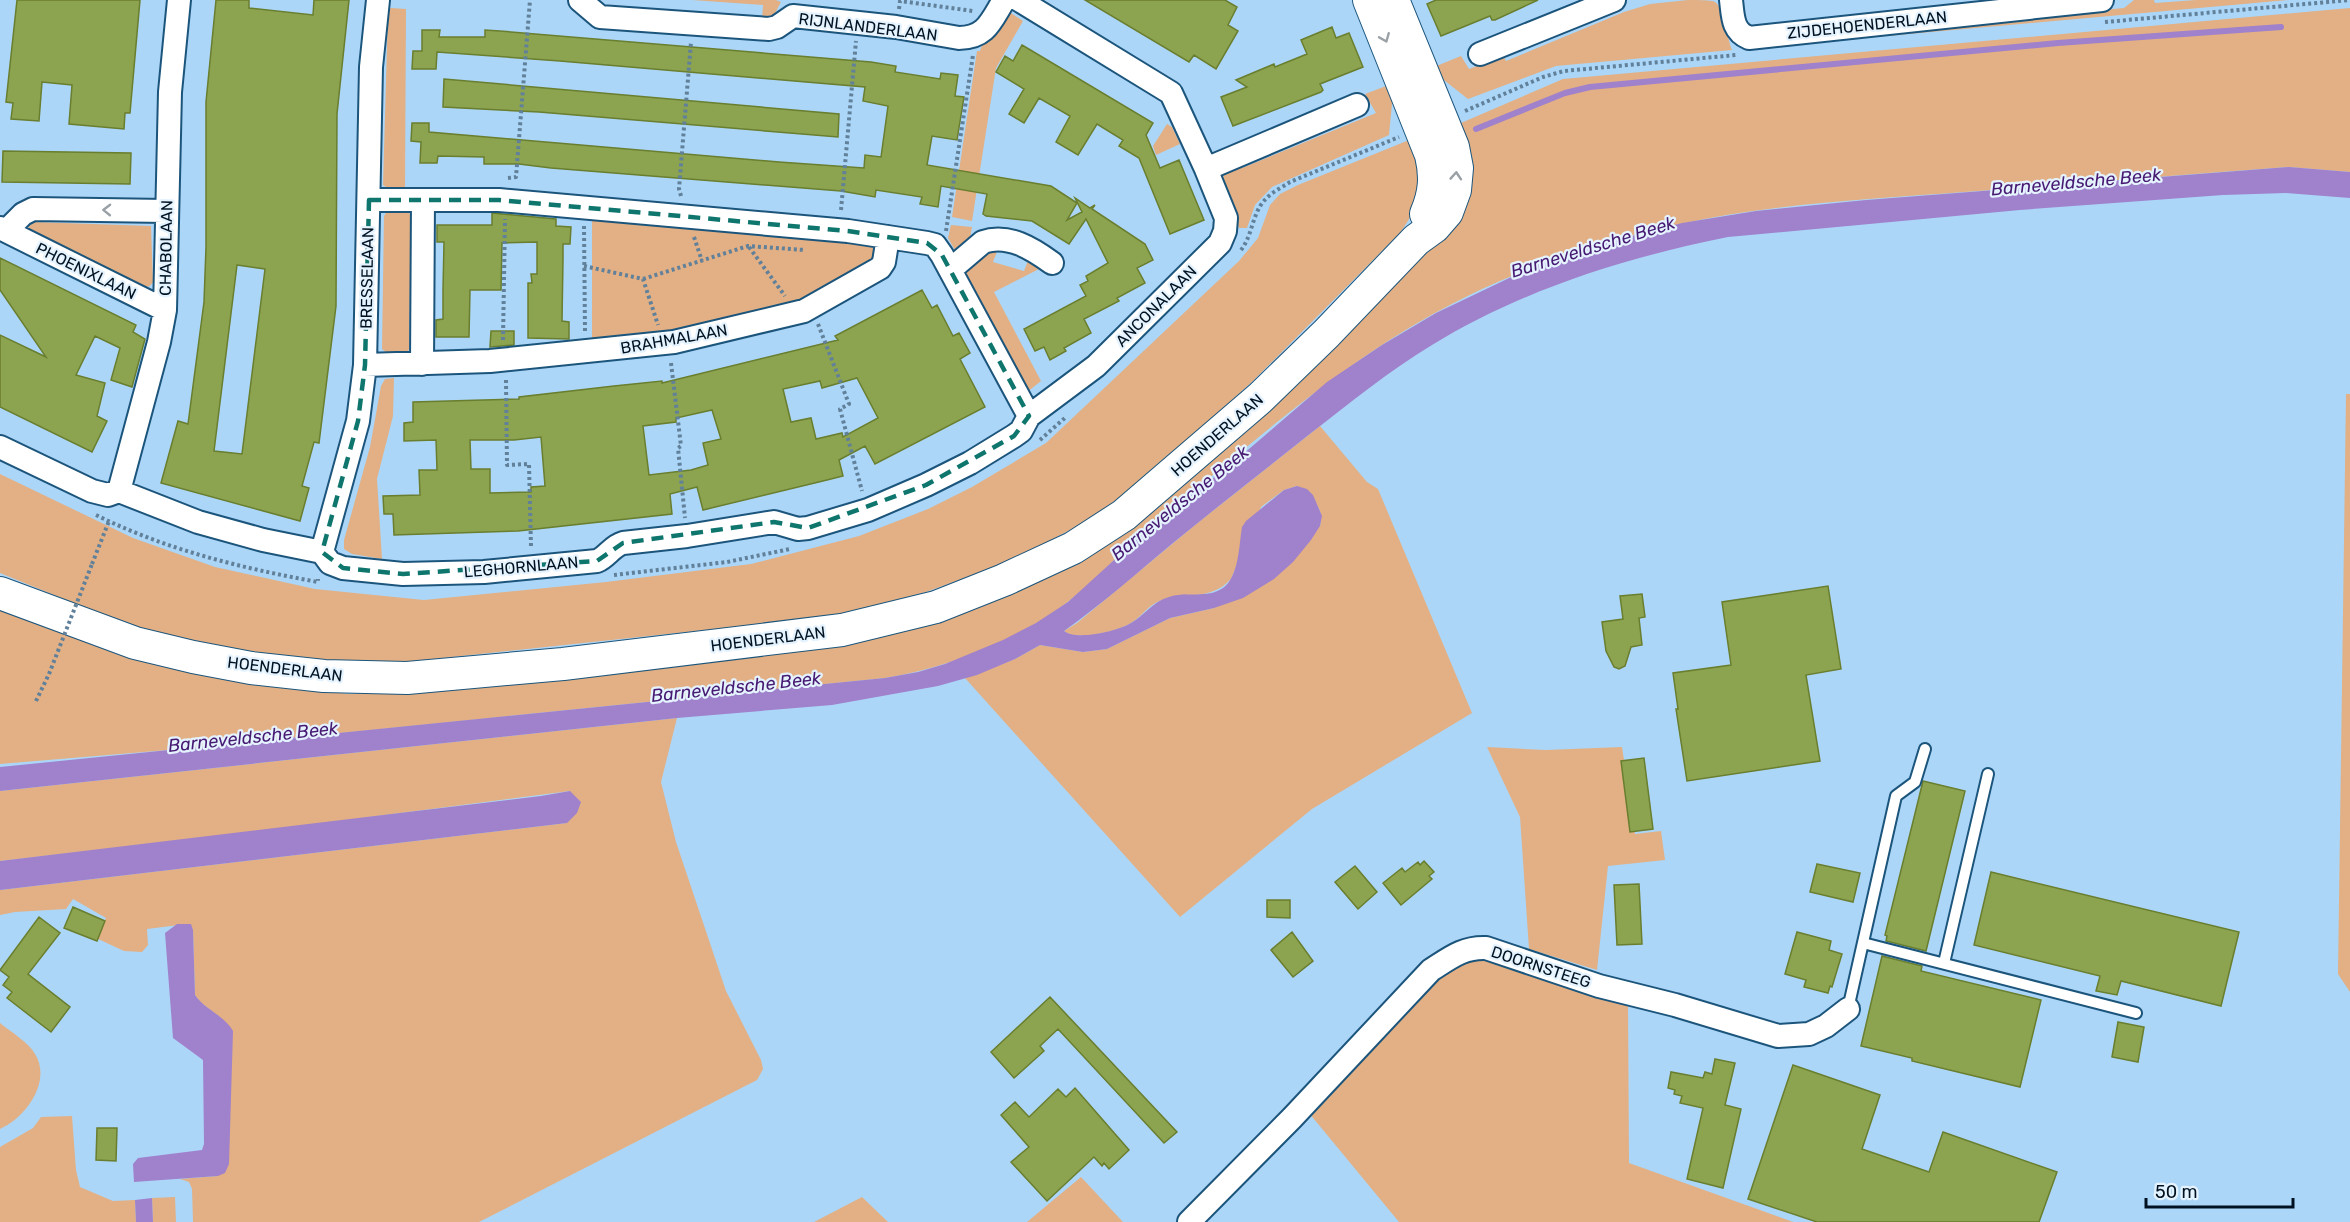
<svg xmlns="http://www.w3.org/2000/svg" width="2350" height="1222" viewBox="0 0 2350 1222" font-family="Rubik,sans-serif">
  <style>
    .green { fill: #e2b084 }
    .water { fill: #a081cc }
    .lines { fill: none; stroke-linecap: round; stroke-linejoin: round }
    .stream { stroke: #a081cc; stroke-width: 6 }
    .building { fill: #8ca350; stroke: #697e2e; stroke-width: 1.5; fill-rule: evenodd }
    .lane-casing { stroke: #1c557c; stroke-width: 14 }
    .street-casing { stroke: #1c557c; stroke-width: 26 }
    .secondary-casing { stroke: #1c557c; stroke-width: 34 }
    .path { stroke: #61809a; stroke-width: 4; stroke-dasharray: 3 3; stroke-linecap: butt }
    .lane { stroke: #fff; stroke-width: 10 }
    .street { stroke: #fff; stroke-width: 22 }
    .secondary { stroke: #fff; stroke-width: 32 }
    .path-bridge { stroke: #61809a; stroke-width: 4; stroke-dasharray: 3 3; stroke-linecap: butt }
    .oneway { stroke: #99a0a6 }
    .marked { fill: none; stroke: #0f766e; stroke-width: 4.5; stroke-dasharray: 12 8; stroke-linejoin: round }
    .labels { text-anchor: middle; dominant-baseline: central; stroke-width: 4.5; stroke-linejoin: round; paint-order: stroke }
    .street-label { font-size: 16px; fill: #001221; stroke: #e5f3ff }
    .water-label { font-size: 18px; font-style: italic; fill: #471a72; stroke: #e5f3ff }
  </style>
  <rect width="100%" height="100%" fill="#acd6f8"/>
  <!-- green -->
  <path class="green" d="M692 0H776L781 2 774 15 762 20 763 5Z
    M1688 0C1696 0 1706 0 1713 1 1724 4 1727 39 1732 50L1556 66 1468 99 1440 77 1434 67 1461 56 1469 69 1503 56 1506 61 1624 12 1650 4Z
    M2134 0H2154L2155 3 2196 0H2289L1753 48 1747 45 2124 8Z
    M391 8 406 9 405 190 392 191 383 185 388 11Z
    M2350 8V172L2289 167C2180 175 2072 184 1964 192 1870 199 1771 204 1680 224 1594 243 1510 271 1433 314 1329 372 1241 453 1149 528 1121 551 1097 579 1069 601 1019 641 947 668 885 678L192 748 0 764V605L191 670 250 684 350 694 439 690 846 643 1075 561 1397 278 1454 126 1563 79Z
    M1008 11 1023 21 996 68 972 221 952 217 977 51H980L982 45Z
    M1394 83 1389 135 1272 187 1255 205 1247 228H1239L1222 184 1224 172 1239 162 1242 168 1376 113 1365 94Z
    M1167 124 1172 127 1180 144 1156 155 1153 146Z
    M1419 136 1424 158 1417 207 1400 233 1253 381 1132 490 1082 524 1006 563 926 592 836 616 406 662H325L251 653 135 628 0 573V474L133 538 215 567 315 589 424 600 606 582 751 564 859 536 928 509 972 487 1046 443 1239 261 1258 238 1270 205 1280 194 1298 185Z
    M388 210H407L411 216 409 349 406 355H389L382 349 384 216Z
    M592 218 870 244 876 252 874 260 805 300 666 333 592 343Z
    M34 222 151 226 153 282 150 286 146 287 30 230 28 227Z
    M951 225 972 227 969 243 956 252 948 238Z
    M998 249 993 262 1024 271 1029 258 1034 261 1039 269 994 292 1041 381 1026 393 964 274 978 256Z
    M394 378 393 416 377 479 382 559 352 554 344 549V540L370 447 381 386 385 379Z
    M2346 394H2350V992L2338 974Z
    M1320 426 1367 482 1378 489 1472 713 1312 809 1180 917 965 678 1015 659 1040 645 1083 652 1107 649 1170 618 1214 608 1320 526C1325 505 1310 499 1297 486L1284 490 1261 507 1231 579C1209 603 1182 590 1157 602 1147 607 1140 618 1131 623 1118 631 1077 642 1064 631L1077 623 1195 525Z
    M677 718 661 782 676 842 726 991 761 1060 763 1069 757 1080 479 1222H193L192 1189 189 1182 180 1179 218 1176 222 1019 200 1002 195 995 193 930 187 924 147 929 148 945 142 952 124 951 96 938 106 918 73 899 66 909 15 912 0 915V890L567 823 570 791 231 835 0 861V791Z
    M1487 747 1546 750 1622 747 1635 834 1661 831 1665 860 1608 866 1597 970 1529 949 1520 817Z
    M1477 957 1628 1000 1629 1163 1793 1222H1399L1309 1113 1370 1047 1446 972Z
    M0 1023C11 1032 28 1042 35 1054 52 1081 26 1118 0 1129Z
    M72 1116 76 1170 80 1187 113 1201 135 1200 136 1222H0V1147L33 1128 41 1117Z
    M1081 1177 1123 1222H1027Z
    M175 1197 176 1222H153L152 1198Z
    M862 1197 888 1222H814Z"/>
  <!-- water -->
  <path class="water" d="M2289 167 2350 172V198L2286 193 2223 195 2020 210 1728 237C1624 258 1522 290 1432 345 1389 371 1350 403 1311 433 1265 470 1218 506 1173 543 1137 573 1102 604 1064 631 1077 641 1118 631 1131 623 1144 616 1153 601 1169 597 1186 591 1207 599 1223 588 1239 577 1239 545 1242 527L1246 521 1284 490 1297 486 1307 489 1313 495 1322 516 1320 526 1311 540 1293 562 1274 579 1243 598 1214 608 1170 618 1107 649 1083 652 1040 645 1015 659 977 675 938 686 832 705 677 718 0 791V767L885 678 918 672 945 664 1003 640 1036 623 1068 602 1146 531 1242 455 1327 382 1382 345 1436 313 1543 262 1597 245 1682 223 1756 211 1866 200Z
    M570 791 581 802 577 813 567 823 0 890V861L541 796Z
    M177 924H191L193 930 195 995C205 1010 224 1015 233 1031L229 1164 225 1173 218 1176 134 1182 133 1164 138 1158 202 1150 204 1144 203 1060 173 1038 165 933Z
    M152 1198 153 1222H136L135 1200Z"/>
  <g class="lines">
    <!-- stream -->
    <path class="stream" d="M1476 129 1565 93 1590 87 2058 43 2281 27"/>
  </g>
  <!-- building -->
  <path class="building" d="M17 0H140L130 113H125L124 129 69 124 72 85 42 82 39 121 11 119 13 103 6 102Z
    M216 0H249V8L313 15 314 0H349L337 114 336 306 319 443 314 442 302 486 309 488 300 521 161 483 178 421 188 424 204 302 206 247V102ZM237 265 265 269 242 454 214 451Z
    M1085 0H1225L1237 7 1228 25 1238 31 1216 69 1194 55 1189 62Z
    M1436 0H1538L1495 20H1492L1490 16 1441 36 1427 4Z
    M1332 27 1336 38 1349 33 1363 67 1320 84 1323 90 1321 92 1233 126 1221 97 1247 87 1236 80 1274 64 1275 67 1307 54 1301 40Z
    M422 30H440L439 37H485V30L500 31 871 62 896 66 895 72 940 79 941 73 958 75 955 96 964 97 957 140 932 136 927 165 1051 186 1077 203 1067 220 1082 212 1075 198 1090 208 1095 205 1092 209 1145 244 1153 260 1137 268 1145 283 1117 298 1119 301 1084 319 1091 333 1064 348 1066 351 1050 360 1044 347 1035 351 1024 329 1086 296 1080 285 1088 281 1086 276 1108 263 1086 219 1069 244 1032 221 986 216 983 214 987 194 941 186 938 207 920 204 922 197 876 190 875 197 841 191 551 168 519 164H484V157L438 156 437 163H420L421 142 411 141 412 123H429V132L779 162 864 168 865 155 881 157 888 106 863 101 865 87 560 61 437 52 436 69H412L413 51H422Z
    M1022 45 1153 123 1146 135 1160 168 1179 160 1204 220 1170 234 1139 158 1119 146 1123 140 1097 124 1078 155 1056 142 1070 116 1039 98 1024 123 1009 114 1024 89 996 72 1005 56 1013 61Z
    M444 79 839 114 838 137 539 112 443 107Z
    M3 151 131 153 130 184 2 182Z
    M492 213 556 219V226L571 227 570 244H563V259L562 321 569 322V339L528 338V283H532L531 274H537V242L502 243 501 290H470L469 337H436V320L443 319V290L444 242H437V225H492Z
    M0 258 136 325 133 332 145 339 132 387 111 380 120 348 95 336 76 375 105 383 97 416 107 421 92 452 0 407V335L46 357 0 290Z
    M922 290 932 308 937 305 953 336 959 333 970 353 960 359 985 407 875 464 865 446 839 460 843 476 827 480 703 510 697 487 670 494 672 514 518 531 394 535 393 514H384L383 496 420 495 419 470H437L436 440 404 441V423L413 422V402L519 399V397L614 386 662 381V383L838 340 835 336ZM857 378 878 418 843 437 842 433 816 439 811 418 791 422 783 389 820 381 822 388ZM712 410 721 439 703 443 708 465 691 470 649 475 643 426 676 422V418ZM541 437 545 486 531 487V492L490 493V469H471L470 440H514Z
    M491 331H514V345L490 347Z
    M1828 586 1841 669 1806 675 1820 761 1687 781 1676 709H1678L1673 673 1731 665 1722 602Z
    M1642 594 1645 617 1639 618 1642 645 1631 647 1625 666 1619 669 1614 667 1606 651 1602 622 1623 619 1620 596Z
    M1644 758 1653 829 1630 832 1621 761Z
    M1923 781 1965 791 1926 951 1886 941 1887 936 1885 935Z
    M1424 861 1434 872 1429 876 1432 879 1401 905 1383 883 1402 868 1405 872 1418 862 1420 865Z
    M1817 864 1860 873 1853 902 1810 892Z
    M1355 866 1377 892 1358 909 1335 882Z
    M1991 872 2239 932 2221 1006 2121 981 2117 995 2096 991 2100 976 1974 945Z
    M1639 884 1642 944 1617 945 1614 885Z
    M1267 900H1290V918L1267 917Z
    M73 907 105 921 97 941 64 928Z
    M39 917 60 933 28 974 70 1007 51 1032 7 998 12 992 3 985 9 977 0 970Z
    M1292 932 1313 961 1293 977 1271 950Z
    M1797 932 1831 941 1829 950 1842 954 1832 987 1830 986 1828 993 1804 987 1806 980 1785 974Z
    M1882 956 1922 966 1921 971 2041 1000 2020 1087 1912 1061V1058L1861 1046Z
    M1050 997 1177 1132 1164 1143 1058 1029 1040 1046 1044 1051 1014 1078 991 1052Z
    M2118 1022 2144 1027 2138 1062 2112 1057Z
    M1715 1059 1735 1063 1725 1105 1741 1109 1723 1188 1687 1179 1703 1108 1680 1103 1682 1096 1674 1094 1675 1090 1668 1088 1671 1072 1703 1078 1705 1072 1712 1074Z
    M1793 1065 1880 1095 1862 1149 1929 1172 1943 1132 2057 1172 2039 1222H1817L1748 1199Z
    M1075 1088 1129 1150 1109 1169 1104 1163 1102 1166 1094 1157 1047 1201 1011 1162 1029 1147 1001 1115 1015 1102 1029 1117 1058 1089 1066 1097Z
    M97 1128H117L116 1161 96 1160Z"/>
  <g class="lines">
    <!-- lane casing -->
    <g class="lane-casing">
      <path id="lane" d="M1863 943 2136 1013
        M1944 963 1988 774
        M1848 1009 1896 796 1915 782 1925 749"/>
    </g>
    <!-- street casing -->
    <g class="street-casing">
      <path id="street" d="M580 0 600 17 769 29 777 27 793 16 896 27 959 38C986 38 991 21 1004 0
        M1019 0 1171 93 1206 169 1226 218 1225 231 1220 243 1096 366 1029 416
        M1731 0C1733 16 1732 31 1749 38L2102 0
        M1480 54 1614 0
        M1206 169 1357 105
        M369 200H499L848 231 927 243 935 245 942 255 1029 416
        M0 228 165 310
        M6 231 23 214 33 209 166 211
        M950 270 983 242C1008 233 1033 249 1052 263
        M422 364 423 200
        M365 365 490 361 674 342 804 311 880 268 884 262 888 237
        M0 447 92 491 108 495 119 491 198 522 263 540 322 552 330 563 343 568 403 574 484 572 597 561C607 557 612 546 623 543L687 536 774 522 798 529 808 528 868 510 926 485 970 463 1014 436 1021 431 1029 416
        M119 491 159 342 165 310 170 92 179 0
        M322 552 358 421 365 365 371 67 378 0
        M1189 1222 1292 1118 1431 970C1450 958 1463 947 1486 948L1599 986 1675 1005 1778 1036 1809 1034 1826 1026 1848 1009"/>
    </g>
    <!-- secondary casing -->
    <g class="secondary-casing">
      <path id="secondary" d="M1369 0 1431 155C1436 176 1435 193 1426 214
        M0 593 135 643 193 657 251 668 324 676 407 678 563 664 842 630 936 607 1004 580 1073 548 1124 515 1260 398 1326 334 1416 240 1434 227 1447 212 1455 190 1457 168 1453 147 1393 0"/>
    </g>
    <!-- path -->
    <path class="path" d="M899 9 900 1 973 11
      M2105 22 2350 0
      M1465 111 1543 77 1564 71 1736 55
      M508 178 516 177 530 0
      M681 196 679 189 691 42
      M841 210 856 41
      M584 226 585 333
      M946 231 973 55
      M694 237 702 261
      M749 247 785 296
      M1241 250C1252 236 1252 216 1263 202 1270 193 1281 188 1290 182L1399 137
      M584 266 643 279 658 325
      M643 279 748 246 805 250
      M818 324 849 404 840 409 862 491
      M503 340 505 219
      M671 363 681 446 678 448 685 518
      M506 380 507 465 529 464 531 547
      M1040 440 1066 417
      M96 515C167 550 241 568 318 582V579
      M92 564 109 521
      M614 575 727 562 790 549
      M36 701 49 674"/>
    <!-- lane -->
    <use href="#lane" class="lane"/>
    <!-- street -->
    <use href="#street" class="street"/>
    <!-- secondary -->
    <use href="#secondary" class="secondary"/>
    <!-- path-bridge -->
    <path class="path-bridge" d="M49 674 92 564"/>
  </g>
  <!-- one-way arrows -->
  <defs><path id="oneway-chevron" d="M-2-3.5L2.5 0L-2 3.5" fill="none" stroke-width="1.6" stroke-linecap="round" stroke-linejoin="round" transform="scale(1.5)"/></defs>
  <g class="oneway">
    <use href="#oneway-chevron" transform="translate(1385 38) rotate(68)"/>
    <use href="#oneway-chevron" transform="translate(1456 176) rotate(-86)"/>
    <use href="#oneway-chevron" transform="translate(107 210) rotate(-179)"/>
  </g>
  <!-- marked area -->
  <path class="marked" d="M369 200H499L848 231 927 243 942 255 1029 416 1014 436 926 485 808 528 774 522 623 543 597 561 403 574 343 568 322 552 358 421 365 365Z"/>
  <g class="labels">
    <!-- street labels -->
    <g class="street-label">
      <text transform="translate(1867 25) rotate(-6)">ZIJDEHOENDERLAAN</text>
      <text transform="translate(868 27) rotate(7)">RIJNLANDERLAAN</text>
      <text transform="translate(166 248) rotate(-89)">CHABOLAAN</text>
      <text transform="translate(86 271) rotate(26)">PHOENIXLAAN</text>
      <text transform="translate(367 278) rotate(-89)">BRESSELAAN</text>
      <text transform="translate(1156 306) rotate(-45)">ANCONALAAN</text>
      <text transform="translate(674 339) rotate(-10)">BRAHMALAAN</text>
      <text transform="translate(1217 435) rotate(-41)">HOENDERLAAN</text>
      <text transform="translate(521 567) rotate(-5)">LEGHORNLAAN</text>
      <text transform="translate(768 639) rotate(-7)">HOENDERLAAN</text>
      <text transform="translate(285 669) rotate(7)">HOENDERLAAN</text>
      <text transform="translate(1541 967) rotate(18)">DOORNSTEEG</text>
    </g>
    <!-- water labels -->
    <g class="water-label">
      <text transform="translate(2076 182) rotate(-5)">Barneveldsche Beek</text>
      <text transform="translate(1593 247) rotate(-17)">Barneveldsche Beek</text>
      <text transform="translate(1180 503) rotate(-39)">Barneveldsche Beek</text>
      <text transform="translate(736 687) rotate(-6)">Barneveldsche Beek</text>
      <text transform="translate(253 737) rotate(-6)">Barneveldsche Beek</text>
    </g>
  </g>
  <!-- scale -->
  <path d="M2146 1198v9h147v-9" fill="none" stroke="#001221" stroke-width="3"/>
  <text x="2155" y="1198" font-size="18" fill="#001221" stroke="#e5f3ff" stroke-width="4.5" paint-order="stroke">50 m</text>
</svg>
